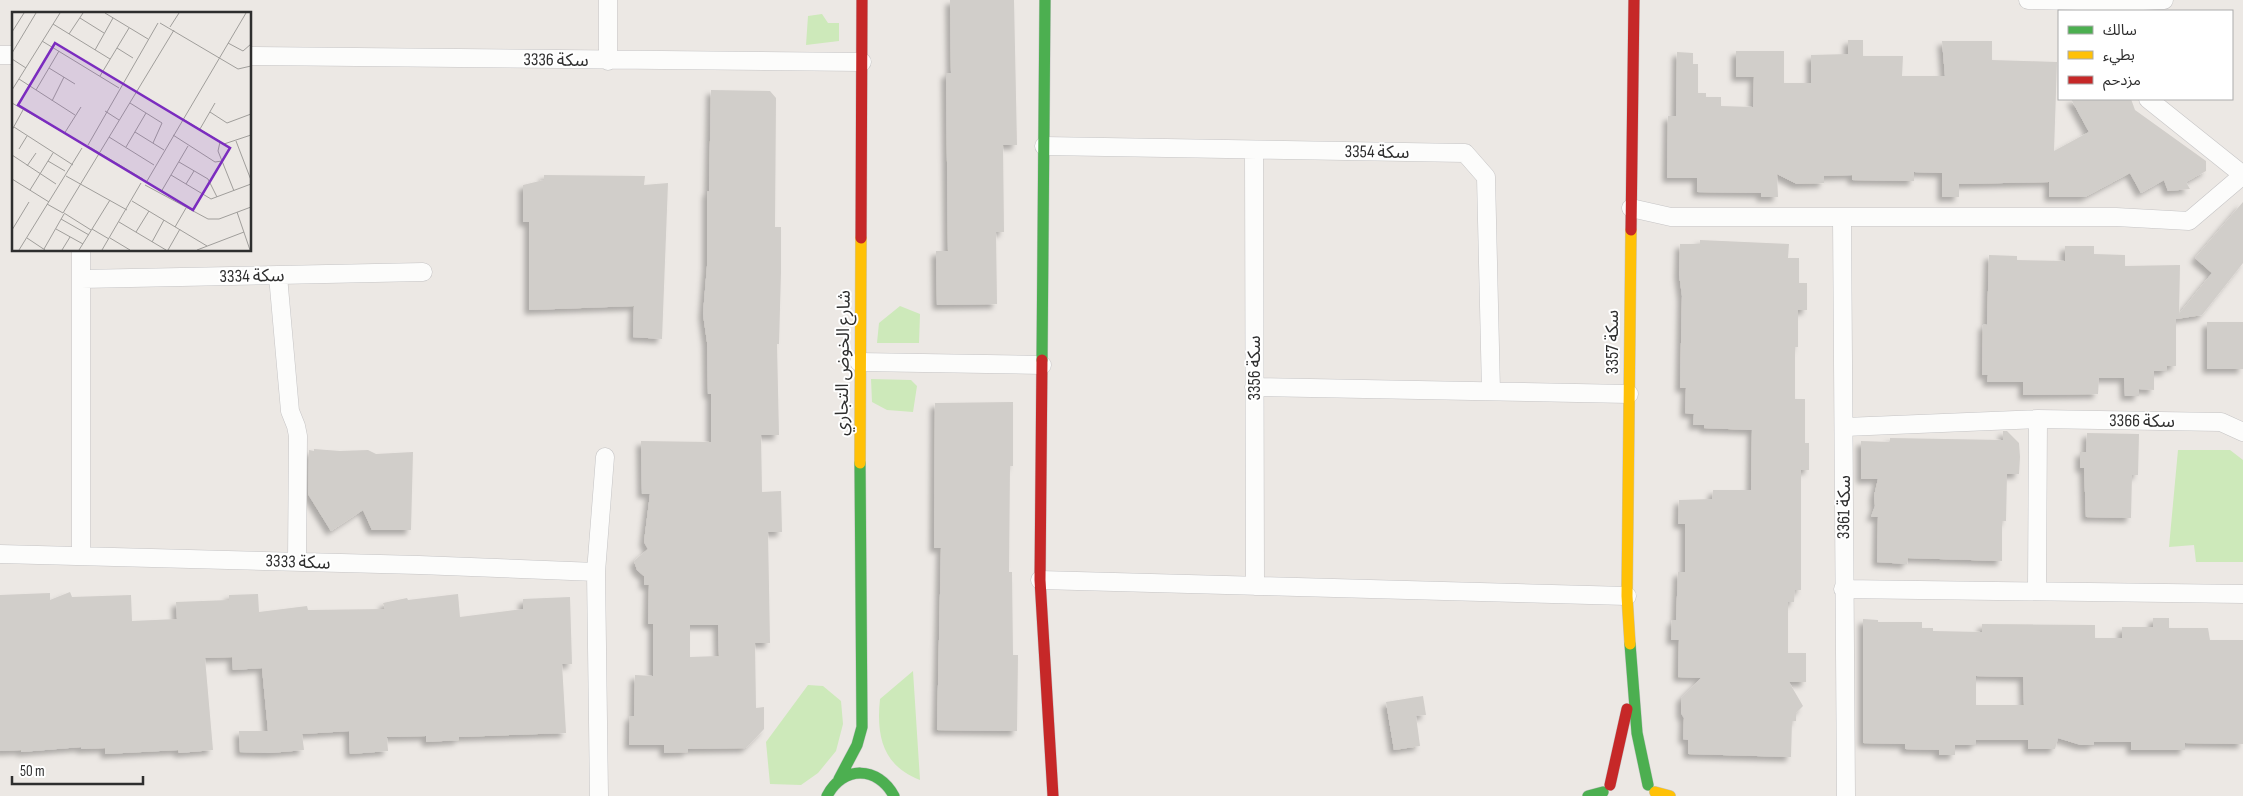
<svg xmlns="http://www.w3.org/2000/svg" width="2243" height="796" viewBox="0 0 2243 796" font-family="'Sofia Sans Condensed','Noto Sans Arabic',sans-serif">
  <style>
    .green { fill: #cde9ba }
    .building { fill: #d1ceca; fill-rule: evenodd; filter: url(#shadow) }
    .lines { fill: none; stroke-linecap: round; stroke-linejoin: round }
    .street-casing { stroke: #c5c4c5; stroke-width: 19 }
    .fast-casing { stroke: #c5c4c5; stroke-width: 12 }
    .slow-casing { stroke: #c5c4c5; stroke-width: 12 }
    .jam-casing { stroke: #c5c4c5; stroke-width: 12 }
    .street { stroke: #fcfcfb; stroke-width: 18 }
    .fast { stroke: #4caf50; stroke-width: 11 }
    .slow { stroke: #ffc107; stroke-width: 11 }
    .jam { stroke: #c62828; stroke-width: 11 }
    .labels { text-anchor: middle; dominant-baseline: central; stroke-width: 4; stroke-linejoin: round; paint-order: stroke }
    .street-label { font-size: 18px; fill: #2e2e2e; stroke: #fff }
    .inset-road { fill: none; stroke: #a09e9b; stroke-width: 1 }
    .view { fill: #7b2cbf; fill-opacity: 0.15; stroke: #7b2cbf; stroke-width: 2.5 }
    .inset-edge { fill: none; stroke: #2e2e2e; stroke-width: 2.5 }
  </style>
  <defs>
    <filter id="shadow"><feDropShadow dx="-4.5" dy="4.5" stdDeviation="2.5" flood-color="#0004"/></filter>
  </defs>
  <rect width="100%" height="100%" fill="#ece8e4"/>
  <!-- green -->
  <path class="green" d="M822 14 828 23H839V41L806 45 808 16Z
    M900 306 920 314 919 343H877L879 323Z
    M871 379 911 380 917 386 913 412 887 410 872 402Z
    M2178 450H2230L2243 460V562H2196L2194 545 2169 547Z
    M913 671 920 780C883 766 876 736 880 699Z
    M808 685 823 686 841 701 843 724 836 751 818 773 801 785 770 784 766 742Z"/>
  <!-- building -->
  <path class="building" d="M950 0H1014L1017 145H1003L1004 232H996L997 304 937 305 936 251H948L946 73H951Z
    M1848 40H1863V56H1903L1902 76H1945L1942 41H1992V60L2057 62 2054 151 2089 132 2071 99H2131L2135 110 2206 161V171L2186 182 2190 189 2168 191 2164 180 2141 193 2130 173 2085 197H2049V182L1959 184V197H1942V173L1914 172V181L1852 180V175L1824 176V183L1797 184 1777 174 1778 197H1761V193L1697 192V178H1667L1668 116H1676L1677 52 1693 53V64H1698V93H1706V97H1721V106L1753 107 1754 77H1736V51H1784V83H1811V55L1848 54Z
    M711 90 770 91 776 98 775 227H781V272L779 344H777L779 435H761L762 492 781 491 782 532H768L770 643H755L756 708 764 707V729L746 748 688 749V752L664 753V745H629L630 716H634L635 675 653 676V624H648L649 585H644V576L637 570 634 561 648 549 644 542 650 494H642L641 441 711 442V394H708L707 342 703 314 707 266V192L709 191ZM690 625H718L719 656 690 657Z
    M544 175 645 176 644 185 668 183 662 339 633 337 634 306 529 310V222H523V185L544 180Z
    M2243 202V263L2202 315 2176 319V366H2167V371H2154V390L2139 389V396H2125L2124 378H2099L2098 394 2023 395V382H1987L1988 375H1982L1983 324 1987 325 1989 255 2017 256V260L2065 261V246H2094V254L2125 255V266L2180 265 2179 314 2212 273 2195 258Z
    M1700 240 1789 244 1788 258H1799V283H1807V310H1798V347H1795V399H1805V443H1809V470H1801V590H1795L1794 602H1788V653H1806V682H1789L1803 706 1796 713V721H1792L1791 757 1688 754V740L1683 739 1684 718 1681 713V698L1701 678 1678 677 1679 640H1671L1672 620H1676L1678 572H1685V524H1678L1679 500 1712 499 1713 490H1751L1752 430 1704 428V425H1693L1694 414 1685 413 1686 388H1680L1682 296 1679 274 1680 244H1700Z
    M2207 322H2243V369H2207Z
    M1013 402V466H1010L1009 572H1012L1013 655H1018L1017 731 937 730 941 548H934L935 403Z
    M2003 431H2007L2019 443 2020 457 2019 474H2007L2006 521H2002V561L1908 558 1907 564 1877 562 1878 517H1871L1875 506 1874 496 1878 479H1861V441L1890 442V438L2003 440Z
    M2087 433 2139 434 2138 475H2132L2131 518 2086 517 2084 468H2080V452H2086Z
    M314 449 340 451 368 450 376 454 413 452 411 530H372L363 510 331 531 308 494 309 450 314 451Z
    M70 592 72 597 131 595 132 621 177 619 176 602 229 600V595L258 594 259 612 307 606 308 610 385 609 383 603 407 598 408 600 458 594 460 617 523 609V599L570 597 572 664H562L566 733 459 737V740L426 742V736L387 737 388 751 350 754 349 731 302 734 304 750 270 753 240 752 239 731H268L262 668 233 670 232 657 205 658 213 750 179 753 178 750 105 754V748L81 749V747L21 752V750L0 751V595L50 593V600Z
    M2153 618H2169V628H2208L2210 640H2243V744L2185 743V750H2131V742H2094V745H2081L2058 738 2055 749H2028V740H1976V745H1955V755H1939V750L1905 749V744L1863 743V619L1878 620V622H1922V628H1933V631L1982 632V624L2095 625V638H2122V627H2153ZM1976 676 2023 677 2024 705H1976Z
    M1423 696 1426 715 1416 716 1420 746 1394 750 1386 702Z"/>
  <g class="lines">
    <!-- street casing -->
    <g class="street-casing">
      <path id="street" d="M2028 0 2122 2 2164 0
        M0 55H14
        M250 56 862 62
        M608 61V0
        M2148 99 2243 175
        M1044 146 1465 153 1486 177 1491 391
        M1254 150 1255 586
        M1631 208 1671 217H2116L2189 221 2243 175
        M1842 217C1845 410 1843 603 1846 796
        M278 276 290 411 296 426 298 436 297 562
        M81 279 423 272
        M859 362 1042 365
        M1254 387 1629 394
        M1845 427 2038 419 2221 422 2243 432
        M0 554 419 565 596 572
        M81 555V250
        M1040 580 1627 596
        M1843 589 2243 594
        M2037 590 2038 419
        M599 796 596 572 605 457"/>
    </g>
    <!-- fast casing -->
    <g class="fast-casing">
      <path id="fast" d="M1042 360 1045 0
        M1630 644 1637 733 1648 785
        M839 779 857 745 862 727 860 463
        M827 796C843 765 878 766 894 796
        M1588 796 1603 792"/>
    </g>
    <!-- slow casing -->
    <g class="slow-casing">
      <path id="slow" d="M860 463 861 238
        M1630 644 1627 596 1631 230
        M1655 792 1670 796"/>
    </g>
    <!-- jam casing -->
    <g class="jam-casing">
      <path id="jam" d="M1631 230 1634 0
        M861 238 862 0
        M1042 360 1040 580 1053 796
        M1610 785 1627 709"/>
    </g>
    <!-- street -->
    <use href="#street" class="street"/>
    <!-- fast -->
    <use href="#fast" class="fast"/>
    <!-- slow -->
    <use href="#slow" class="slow"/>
    <!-- jam -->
    <use href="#jam" class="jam"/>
  </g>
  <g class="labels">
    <!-- street labels -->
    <g class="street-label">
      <text transform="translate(556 60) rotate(1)">سكة 3336</text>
      <text transform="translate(1377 152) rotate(1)">سكة 3354</text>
      <text transform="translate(252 276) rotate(-1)">سكة 3334</text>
      <text transform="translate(1612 342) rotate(-90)">سكة 3357</text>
      <text transform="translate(843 363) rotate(-89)">شارع الخوض التجاري</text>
      <text transform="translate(1254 368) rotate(-90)">سكة 3356</text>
      <text transform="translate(2142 421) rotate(1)">سكة 3366</text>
      <text transform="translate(1844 507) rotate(-89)">سكة 3361</text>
      <text transform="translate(298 562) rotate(2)">سكة 3333</text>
    </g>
  </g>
  <!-- overview -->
  <g transform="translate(12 12)">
    <rect width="239" height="239" fill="#ece8e4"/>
    <path class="inset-road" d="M93 1 136 27M68 6 92 21M148 11 226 57 239 54M41 12 98 47M158 15 167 1M0 20 12 1M57 22 71 1M30 29 107 76M216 31 231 39 239 32M105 36 121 46M83 38 101 6M0 41 24 1M0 47 14 56M37 56 63 72M88 64 117 16M7 67 63 103M0 78 48 1M24 78 47 39M40 89 52 65M0 91 70 131M118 91 150 111 141 131M93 99 107 108M198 100 215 111 239 102M171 107 212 132 239 123M2 115 61 153M188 117 203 91M0 118 11 98M123 120 152 138M52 122 69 95M161 123 203 150 210 149M97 125 142 153M224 129 239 168M208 130 206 139 222 179M76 133 146 11M76 134 131 167M114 135 134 101M7 137 15 124M0 143 44 172M36 149 53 159M167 150 196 167 205 185M15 154 24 141M159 163 199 187 239 172M54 164 115 198M0 167 37 190M135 169 234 1M174 172 182 159M133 173 196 207H207L239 195M18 178 41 141M149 180 176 134M120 189 195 234M35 192 51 201 162 18M225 200 238 238M52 201 79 218M49 207 77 223M107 210 154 238M163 215 174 196M44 217 71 232M80 217 97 227M0 218 17 190M124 220 137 199M15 226 33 238M98 226 118 238M140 230 152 208M32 237 52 202M7 238 70 136M50 238 58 225M67 238 98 188M90 238 129 171M156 238 168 217M185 238 232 220"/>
    <path class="view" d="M43 31 218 136 181 198 6 93Z"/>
    <rect width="239" height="239" class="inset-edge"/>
  </g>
  <!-- legend -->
  <rect x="2058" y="10" width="175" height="90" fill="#ffffff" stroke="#ababab"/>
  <rect x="2068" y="26" width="25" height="8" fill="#4caf50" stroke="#ababab"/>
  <text x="2103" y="35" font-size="15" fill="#2e2e2e">سالك</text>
  <rect x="2068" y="51" width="25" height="8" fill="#ffc107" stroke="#ababab"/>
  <text x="2103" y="60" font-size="15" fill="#2e2e2e">بطيء</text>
  <rect x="2068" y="76" width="25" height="8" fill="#c62828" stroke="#ababab"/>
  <text x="2103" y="85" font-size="15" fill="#2e2e2e">مزدحم</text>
  <!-- scale -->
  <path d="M12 776v8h131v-8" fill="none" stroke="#2e2e2e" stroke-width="2.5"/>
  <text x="20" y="776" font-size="15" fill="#2e2e2e" stroke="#ffffff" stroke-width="4" paint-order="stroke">50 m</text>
</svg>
